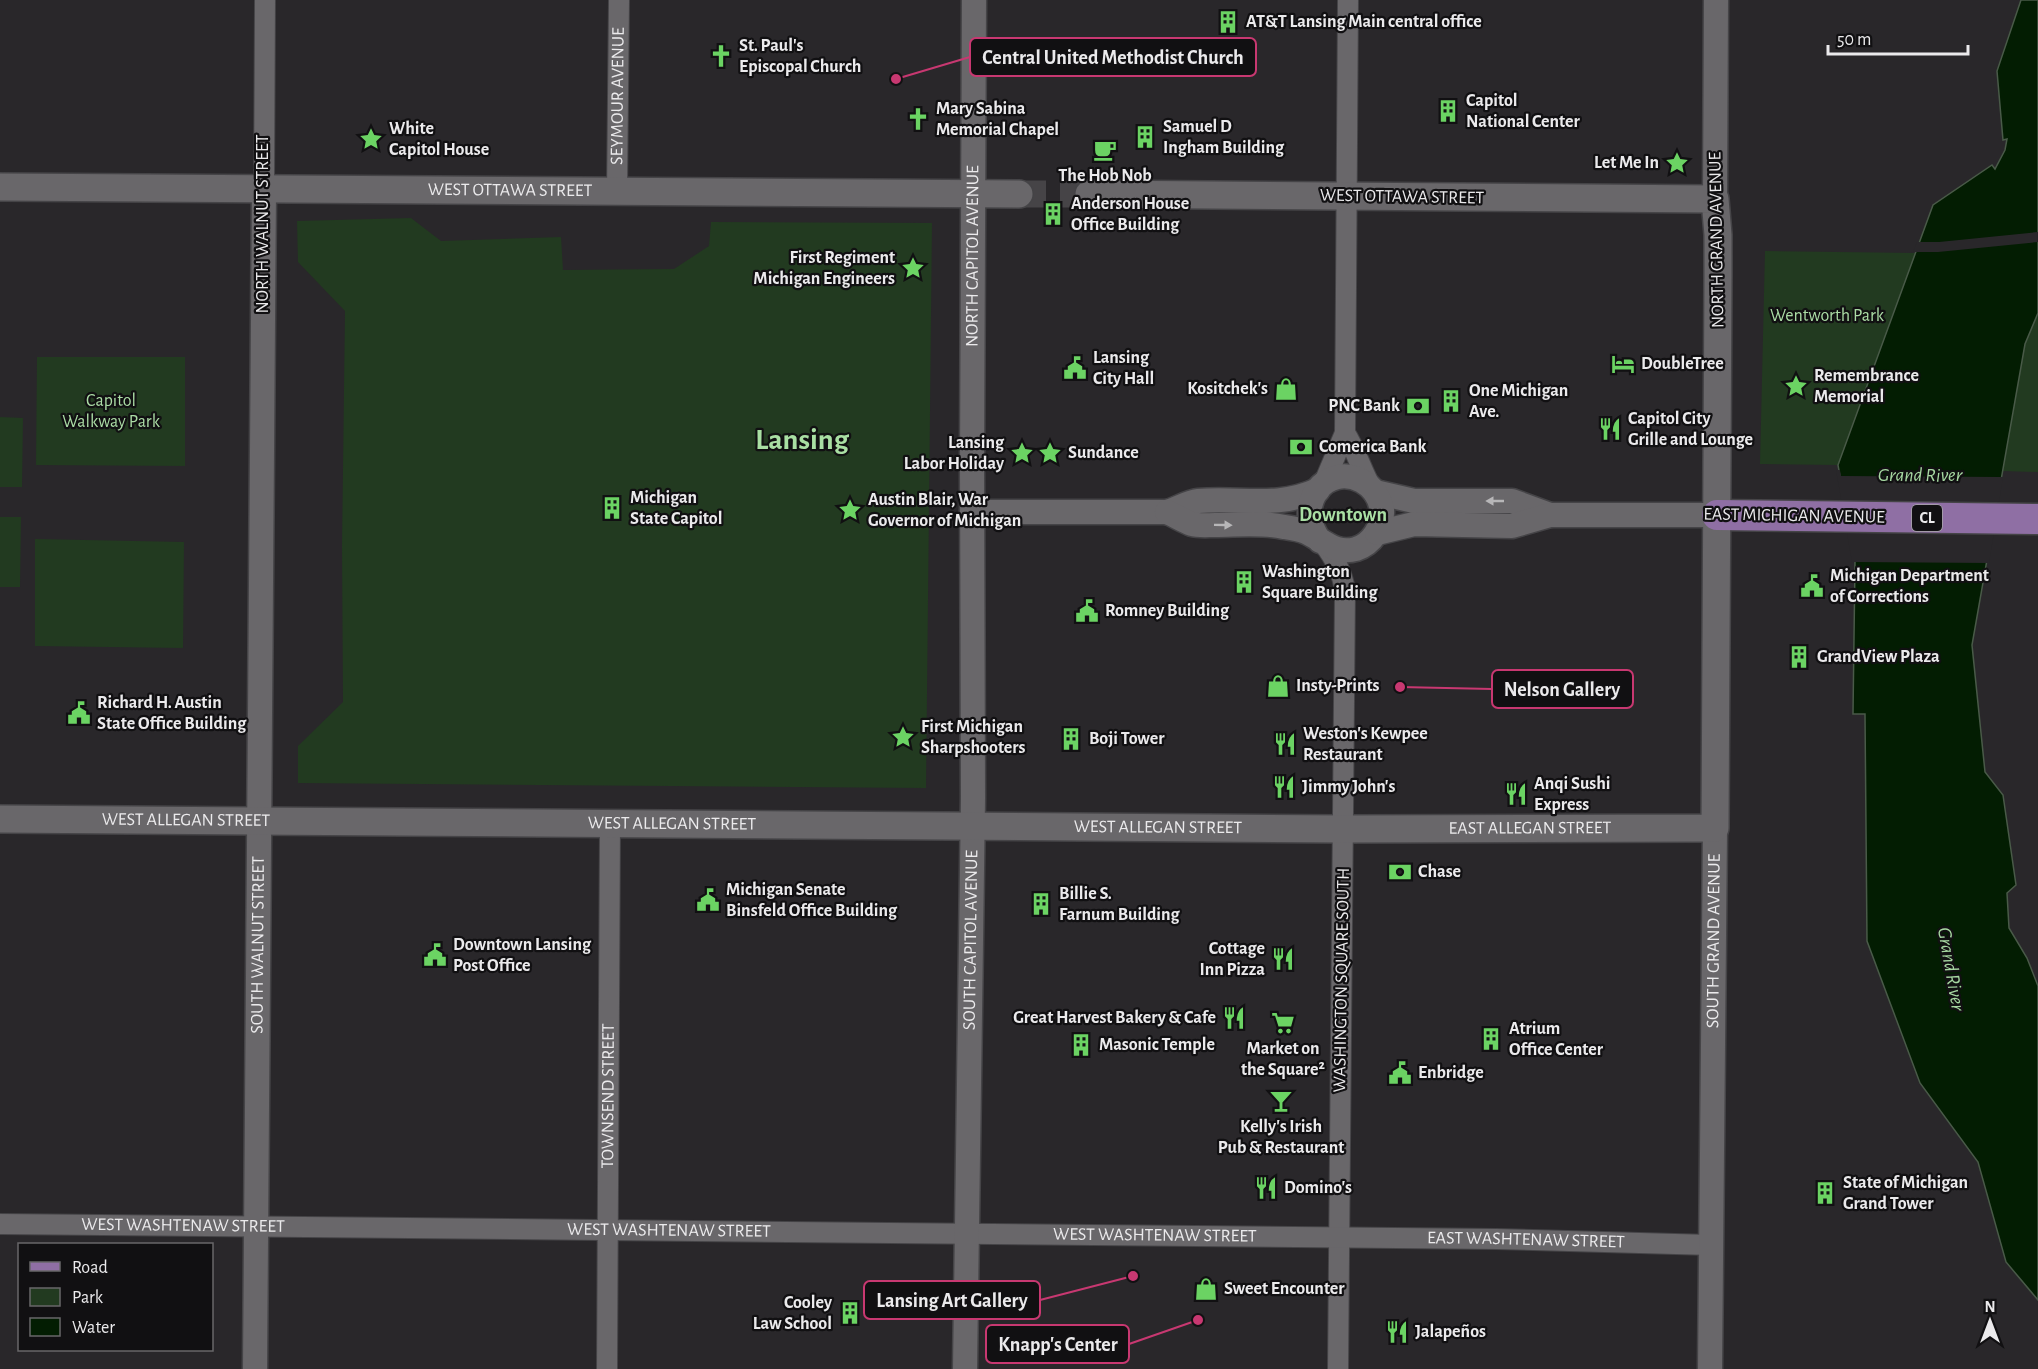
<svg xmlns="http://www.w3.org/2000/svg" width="2038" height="1369" viewBox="0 0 2038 1369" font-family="'Alegreya Sans',sans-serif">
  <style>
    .green { fill: #223a20 }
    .water { fill: #031d02; stroke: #495a48; stroke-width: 1.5 }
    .pier { fill: #29272a }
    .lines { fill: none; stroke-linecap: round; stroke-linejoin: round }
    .secondary-tunnel { stroke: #464447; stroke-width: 27; stroke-dasharray: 27 14; stroke-linecap: butt }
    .minor-casing { stroke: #454447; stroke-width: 22 }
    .tertiary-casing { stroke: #454447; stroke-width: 27 }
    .secondary-casing { stroke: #454447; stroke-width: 30 }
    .primary-casing { stroke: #454447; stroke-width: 33 }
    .minor { stroke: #69676a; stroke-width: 20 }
    .tertiary { stroke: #69676a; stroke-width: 24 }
    .secondary { stroke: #69676a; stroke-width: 27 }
    .primary { stroke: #8f6fa4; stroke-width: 30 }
    .oneway { fill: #b7b6b8 }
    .labels { text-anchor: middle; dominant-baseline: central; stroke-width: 4.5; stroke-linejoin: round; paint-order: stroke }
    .shield { fill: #111012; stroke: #aaa9ab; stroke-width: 1.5 }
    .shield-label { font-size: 16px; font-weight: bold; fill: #ebeaec }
    .poi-label { font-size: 18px; font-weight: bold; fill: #ebeaec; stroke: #111012; text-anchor: start }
    .street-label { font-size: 18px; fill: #ebeaec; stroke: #111012 }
    .park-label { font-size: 18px; fill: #abdca5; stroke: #111012 }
    .water-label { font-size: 20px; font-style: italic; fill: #a7d8a2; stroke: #111012 }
    .neighbourhood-label { font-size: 20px; font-weight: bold; fill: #a9dfa3; stroke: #111012 }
    .town-label { font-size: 30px; font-weight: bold; fill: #a9dfa3; stroke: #111012 }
    .leader { fill: none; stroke: #c83871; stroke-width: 2 }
    .callout-dot { fill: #c83871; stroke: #111012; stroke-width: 2 }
    .callout { fill: #111012; stroke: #c83871; stroke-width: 2 }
    .callout-label { font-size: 20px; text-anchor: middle; font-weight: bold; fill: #ebeaec }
  </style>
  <rect width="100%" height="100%" fill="#29272a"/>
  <!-- green -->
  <path class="green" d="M411 218 441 241 561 237 563 270 674 269 709 246 711 222 932 223 926 788 298 783V746L343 702 342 547 345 311 298 262 297 221Z
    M1765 251 1916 253 1838 465 1760 464Z
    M2038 313V472L2002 471 2025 344Z
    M37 357H185V466L36 465Z
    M0 417 23 418 22 487H0Z
    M0 517H21L20 587H0Z
    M35 539 184 542 183 648 35 646Z"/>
  <!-- water -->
  <path class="water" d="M2021 0H2038V313L2025 344 1972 645 1985 772 2003 795 2016 885 2007 893 2009 928 2027 958 2038 986V1300L2006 1262 1978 1162 1920 1083 1867 941 1865 714H1853L1855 562 1838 465 1933 205 1992 165 1995 169 2005 150 2007 139 2003 140 1997 71Z"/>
  <!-- pier -->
  <path class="pier" d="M2038 232V242L1938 252H1913L1917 242H1939Z
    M1836 470H1840L1841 476 2003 477 1989 563 1852 562Z"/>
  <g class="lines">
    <!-- secondary-tunnel -->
    <path class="secondary-tunnel" d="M1019 194H1089"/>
    <!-- minor casing -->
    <g class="minor-casing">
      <g id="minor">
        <path d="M264 189 265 0"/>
        <path id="s1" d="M617 192 619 0"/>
        <path d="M1345 433C1356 450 1361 469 1371 487"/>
        <path d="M1323 485 1345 433 1348 0"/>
        <path d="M1324 544C1335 559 1342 572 1345 590L1338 1369"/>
        <path id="s2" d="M0 1224 1496 1239 1711 1245"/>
        <path id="s3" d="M607 1369 610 824"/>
      </g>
    </g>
    <!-- tertiary casing -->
    <g class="tertiary-casing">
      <g id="tertiary">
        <path d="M1715 199 1716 0"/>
        <path d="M1375 492 1414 501H1512L1550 515"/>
        <path d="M972 512H1167C1177 509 1188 502 1198 501 1240 497 1276 509 1318 490"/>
        <path d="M1167 512C1176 516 1184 521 1192 524 1199 526 1208 525 1215 525 1237 525 1262 522 1284 527 1291 528 1299 529 1306 532 1323 540 1335 555 1356 549 1372 544 1383 527 1382 510 1380 498 1373 487 1362 481 1326 462 1292 505 1320 541"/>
        <path d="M1377 533 1414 524 1512 526 1550 515H1717"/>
        <path id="s4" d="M255 1369 264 189"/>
        <path id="s5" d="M965 1369 973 798 972 465 974 0"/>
        <path id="s6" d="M1710 1369 1715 828"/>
      </g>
    </g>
    <!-- secondary casing -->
    <g class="secondary-casing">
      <g id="secondary">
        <path id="s7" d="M0 187 1019 194"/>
        <path id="s8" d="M0 819 1344 829 1715 828 1718 277V235L1715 199 1089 194"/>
      </g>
    </g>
    <!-- primary casing -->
    <g class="primary-casing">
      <path id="primary" d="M1717 515 2038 519"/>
    </g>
    <!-- minor -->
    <use href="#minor" class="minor"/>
    <!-- tertiary -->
    <use href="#tertiary" class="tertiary"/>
    <!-- secondary -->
    <use href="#secondary" class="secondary"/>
    <!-- primary -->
    <use href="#primary" class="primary"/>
  </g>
  <!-- one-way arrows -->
  <defs><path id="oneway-solid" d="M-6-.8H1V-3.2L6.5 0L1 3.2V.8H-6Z" transform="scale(1.5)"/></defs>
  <g class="oneway">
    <use href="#oneway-solid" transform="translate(1495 501) rotate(180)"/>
    <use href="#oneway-solid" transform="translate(1223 525) rotate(1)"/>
  </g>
  <!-- icons -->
  <defs>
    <g id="building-bare" transform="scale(1.8)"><path d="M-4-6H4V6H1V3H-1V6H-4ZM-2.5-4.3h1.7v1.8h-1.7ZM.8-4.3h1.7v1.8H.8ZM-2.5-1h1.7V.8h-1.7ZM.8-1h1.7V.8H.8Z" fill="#6bd363" stroke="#111012" stroke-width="2.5" paint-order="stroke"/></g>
    <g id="church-bare" transform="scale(1.8)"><path d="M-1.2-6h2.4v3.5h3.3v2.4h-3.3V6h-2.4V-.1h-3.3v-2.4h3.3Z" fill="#6bd363" stroke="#111012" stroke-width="2.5" paint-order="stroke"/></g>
    <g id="sight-bare" transform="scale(1.8)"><path d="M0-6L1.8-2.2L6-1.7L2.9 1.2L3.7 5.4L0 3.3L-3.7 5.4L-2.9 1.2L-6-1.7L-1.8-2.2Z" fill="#6bd363" stroke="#111012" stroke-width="2.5" paint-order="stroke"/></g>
    <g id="cafe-bare" transform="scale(1.8)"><path d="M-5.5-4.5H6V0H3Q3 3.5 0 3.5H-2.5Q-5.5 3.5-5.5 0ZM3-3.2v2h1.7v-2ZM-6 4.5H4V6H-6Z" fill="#6bd363" stroke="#111012" stroke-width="2.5" paint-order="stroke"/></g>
    <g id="hotel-bare" transform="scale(1.8)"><path d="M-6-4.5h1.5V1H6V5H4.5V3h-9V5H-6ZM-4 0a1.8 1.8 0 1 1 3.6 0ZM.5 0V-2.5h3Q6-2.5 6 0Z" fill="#6bd363" stroke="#111012" stroke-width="2.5" paint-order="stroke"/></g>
    <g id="civic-bare" transform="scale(1.8)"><path d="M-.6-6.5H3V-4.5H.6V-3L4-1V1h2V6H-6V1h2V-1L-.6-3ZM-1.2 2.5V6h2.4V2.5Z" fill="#6bd363" stroke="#111012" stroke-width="2.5" paint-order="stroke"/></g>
    <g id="shop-bare" transform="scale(1.8)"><path d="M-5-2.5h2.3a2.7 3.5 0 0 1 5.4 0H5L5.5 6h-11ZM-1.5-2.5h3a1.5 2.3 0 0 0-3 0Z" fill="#6bd363" stroke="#111012" stroke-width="2.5" paint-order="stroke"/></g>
    <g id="bank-bare" transform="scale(1.8)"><path d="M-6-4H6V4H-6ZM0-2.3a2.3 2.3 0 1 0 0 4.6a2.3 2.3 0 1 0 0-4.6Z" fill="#6bd363" stroke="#111012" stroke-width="2.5" paint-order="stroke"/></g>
    <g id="restaurant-bare" transform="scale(1.8)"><path d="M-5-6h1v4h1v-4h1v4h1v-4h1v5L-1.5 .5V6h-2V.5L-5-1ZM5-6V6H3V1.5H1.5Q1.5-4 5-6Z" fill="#6bd363" stroke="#111012" stroke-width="2.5" paint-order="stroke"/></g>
    <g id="supermarket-bare" transform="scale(1.8)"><path d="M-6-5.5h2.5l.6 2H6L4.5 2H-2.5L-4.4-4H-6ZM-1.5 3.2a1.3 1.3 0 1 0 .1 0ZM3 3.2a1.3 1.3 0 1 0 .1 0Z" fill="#6bd363" stroke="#111012" stroke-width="2.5" paint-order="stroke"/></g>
    <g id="bar-bare" transform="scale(1.8)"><path d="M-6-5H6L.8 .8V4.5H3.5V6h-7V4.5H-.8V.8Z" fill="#6bd363" stroke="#111012" stroke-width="2.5" paint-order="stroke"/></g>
  </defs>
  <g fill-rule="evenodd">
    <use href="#building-bare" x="1228" y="22"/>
    <use href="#church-bare" x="721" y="56"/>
    <use href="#building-bare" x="1448" y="111"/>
    <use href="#church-bare" x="918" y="119"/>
    <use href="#building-bare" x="1145" y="137"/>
    <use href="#sight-bare" x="371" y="139"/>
    <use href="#cafe-bare" x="1105" y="150"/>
    <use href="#sight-bare" x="1677" y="163"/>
    <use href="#building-bare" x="1053" y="214"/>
    <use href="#sight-bare" x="913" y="268"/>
    <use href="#hotel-bare" x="1623" y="364"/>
    <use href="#civic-bare" x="1075" y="368"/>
    <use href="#sight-bare" x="1796" y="386"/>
    <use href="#shop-bare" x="1286" y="389"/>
    <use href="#building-bare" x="1451" y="401"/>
    <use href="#bank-bare" x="1418" y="406"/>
    <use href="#restaurant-bare" x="1610" y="429"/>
    <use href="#bank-bare" x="1301" y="447"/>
    <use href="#sight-bare" x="1022" y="453"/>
    <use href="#sight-bare" x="1050" y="453"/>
    <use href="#building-bare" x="612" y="508"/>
    <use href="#sight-bare" x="850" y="510"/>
    <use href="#building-bare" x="1244" y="582"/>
    <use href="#civic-bare" x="1812" y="586"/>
    <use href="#civic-bare" x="1087" y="611"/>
    <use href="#building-bare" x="1799" y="657"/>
    <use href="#shop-bare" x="1278" y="686"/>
    <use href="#civic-bare" x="79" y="713"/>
    <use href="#sight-bare" x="903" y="737"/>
    <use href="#building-bare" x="1071" y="739"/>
    <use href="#restaurant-bare" x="1285" y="744"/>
    <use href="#restaurant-bare" x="1284" y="787"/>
    <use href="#restaurant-bare" x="1516" y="794"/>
    <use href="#bank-bare" x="1400" y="872"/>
    <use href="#civic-bare" x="708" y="900"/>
    <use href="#building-bare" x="1041" y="904"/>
    <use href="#civic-bare" x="435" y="955"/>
    <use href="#restaurant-bare" x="1283" y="959"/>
    <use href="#restaurant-bare" x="1234" y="1018"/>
    <use href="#supermarket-bare" x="1283" y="1023"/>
    <use href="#building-bare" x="1491" y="1039"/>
    <use href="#building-bare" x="1081" y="1045"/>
    <use href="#civic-bare" x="1400" y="1073"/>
    <use href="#bar-bare" x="1281" y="1101"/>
    <use href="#restaurant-bare" x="1266" y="1188"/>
    <use href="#building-bare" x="1825" y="1193"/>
    <use href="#shop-bare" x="1206" y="1289"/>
    <use href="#building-bare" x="850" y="1313"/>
    <use href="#restaurant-bare" x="1397" y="1332"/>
  </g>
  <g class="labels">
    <!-- shield labels -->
    <rect class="shield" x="1912" y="505" width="30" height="26" rx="4.5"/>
    <g class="shield-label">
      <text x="1927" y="518">CL</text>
    </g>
    <!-- poi labels -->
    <g class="poi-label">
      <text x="1246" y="22">AT&amp;T Lansing Main central office</text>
      <text x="739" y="46">St. Paul's<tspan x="739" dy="21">Episcopal Church</tspan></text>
      <text x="1466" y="101">Capitol<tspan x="1466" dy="21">National Center</tspan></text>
      <text x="936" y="109">Mary Sabina<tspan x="936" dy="21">Memorial Chapel</tspan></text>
      <text x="1163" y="127">Samuel D<tspan x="1163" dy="21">Ingham Building</tspan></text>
      <text x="389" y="129">White<tspan x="389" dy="21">Capitol House</tspan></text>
      <text x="1659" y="163" text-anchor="end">Let Me In</text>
      <text x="1105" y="176" text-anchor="middle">The Hob Nob</text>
      <text x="1071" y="204">Anderson House<tspan x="1071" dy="21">Office Building</tspan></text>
      <text x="895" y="258" text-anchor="end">First Regiment<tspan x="895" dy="21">Michigan Engineers</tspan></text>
      <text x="1093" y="358">Lansing<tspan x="1093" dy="21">City Hall</tspan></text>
      <text x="1641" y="364">DoubleTree</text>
      <text x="1814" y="376">Remembrance<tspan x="1814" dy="21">Memorial</tspan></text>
      <text x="1268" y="389" text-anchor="end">Kositchek's</text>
      <text x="1469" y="391">One Michigan<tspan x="1469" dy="21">Ave.</tspan></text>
      <text x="1400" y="406" text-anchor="end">PNC Bank</text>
      <text x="1628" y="419">Capitol City<tspan x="1628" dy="21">Grille and Lounge</tspan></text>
      <text x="1004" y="443" text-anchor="end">Lansing<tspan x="1004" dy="21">Labor Holiday</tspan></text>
      <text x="1319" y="447">Comerica Bank</text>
      <text x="1068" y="453">Sundance</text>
      <text x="630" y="498">Michigan<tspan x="630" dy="21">State Capitol</tspan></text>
      <text x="868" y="500">Austin Blair, War<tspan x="868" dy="21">Governor of Michigan</tspan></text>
      <text x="1262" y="572">Washington<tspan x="1262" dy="21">Square Building</tspan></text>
      <text x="1830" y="576">Michigan Department<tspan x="1830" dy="21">of Corrections</tspan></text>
      <text x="1105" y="611">Romney Building</text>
      <text x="1817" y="657">GrandView Plaza</text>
      <text x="1296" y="686">Insty-Prints</text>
      <text x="97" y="703">Richard H. Austin<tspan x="97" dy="21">State Office Building</tspan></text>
      <text x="921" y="727">First Michigan<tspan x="921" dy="21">Sharpshooters</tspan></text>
      <text x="1303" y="734">Weston's Kewpee<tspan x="1303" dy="21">Restaurant</tspan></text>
      <text x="1089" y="739">Boji Tower</text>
      <text x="1534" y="784">Anqi Sushi<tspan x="1534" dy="21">Express</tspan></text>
      <text x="1302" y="787">Jimmy John's</text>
      <text x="1418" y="872">Chase</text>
      <text x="726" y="890">Michigan Senate<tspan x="726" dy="21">Binsfeld Office Building</tspan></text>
      <text x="1059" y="894">Billie S.<tspan x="1059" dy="21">Farnum Building</tspan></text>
      <text x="453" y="945">Downtown Lansing<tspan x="453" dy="21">Post Office</tspan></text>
      <text x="1265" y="949" text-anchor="end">Cottage<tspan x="1265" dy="21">Inn Pizza</tspan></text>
      <text x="1216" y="1018" text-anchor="end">Great Harvest Bakery &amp; Cafe</text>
      <text x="1509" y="1029">Atrium<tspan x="1509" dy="21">Office Center</tspan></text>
      <text x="1099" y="1045">Masonic Temple</text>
      <text x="1283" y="1049" text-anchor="middle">Market on<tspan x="1283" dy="21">the Square²</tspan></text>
      <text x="1418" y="1073">Enbridge</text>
      <text x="1281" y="1127" text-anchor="middle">Kelly's Irish<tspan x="1281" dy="21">Pub &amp; Restaurant</tspan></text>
      <text x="1843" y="1183">State of Michigan<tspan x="1843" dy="21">Grand Tower</tspan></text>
      <text x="1284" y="1188">Domino's</text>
      <text x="1224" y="1289">Sweet Encounter</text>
      <text x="832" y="1303" text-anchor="end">Cooley<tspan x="832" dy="21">Law School</tspan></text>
      <text x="1415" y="1332">Jalapeños</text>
    </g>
    <!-- street labels -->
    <g class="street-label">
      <text stroke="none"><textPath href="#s1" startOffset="96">SEYMOUR AVENUE</textPath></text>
      <text stroke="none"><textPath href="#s7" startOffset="510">WEST OTTAWA STREET</textPath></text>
      <text transform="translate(1402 197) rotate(1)">WEST OTTAWA STREET</text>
      <text transform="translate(263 224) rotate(-90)">NORTH WALNUT STREET</text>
      <text transform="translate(1717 240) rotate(-91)">NORTH GRAND AVENUE</text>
      <text stroke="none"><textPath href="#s5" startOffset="1113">NORTH CAPITOL AVENUE</textPath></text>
      <text transform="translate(1794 516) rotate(1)">EAST MICHIGAN AVENUE</text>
      <text stroke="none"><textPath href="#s8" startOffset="186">WEST ALLEGAN STREET</textPath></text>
      <text stroke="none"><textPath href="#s8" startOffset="672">WEST ALLEGAN STREET</textPath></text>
      <text stroke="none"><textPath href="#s8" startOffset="1158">WEST ALLEGAN STREET</textPath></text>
      <text stroke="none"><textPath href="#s8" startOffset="1530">EAST ALLEGAN STREET</textPath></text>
      <text stroke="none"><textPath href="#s5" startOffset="429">SOUTH CAPITOL AVENUE</textPath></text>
      <text stroke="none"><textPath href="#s6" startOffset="428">SOUTH GRAND AVENUE</textPath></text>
      <text stroke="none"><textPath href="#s4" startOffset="424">SOUTH WALNUT STREET</textPath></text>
      <text transform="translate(1342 980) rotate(-89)">WASHINGTON SQUARE SOUTH</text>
      <text stroke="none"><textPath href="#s3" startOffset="273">TOWNSEND STREET</textPath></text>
      <text stroke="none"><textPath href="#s2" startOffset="183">WEST WASHTENAW STREET</textPath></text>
      <text stroke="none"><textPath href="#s2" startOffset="669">WEST WASHTENAW STREET</textPath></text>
      <text stroke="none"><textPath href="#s2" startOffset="1155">WEST WASHTENAW STREET</textPath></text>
      <text stroke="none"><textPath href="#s2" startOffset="1526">EAST WASHTENAW STREET</textPath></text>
    </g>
    <!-- park labels -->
    <g class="park-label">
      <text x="1827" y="316">Wentworth Park</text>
      <text x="111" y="401">Capitol<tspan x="111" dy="21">Walkway Park</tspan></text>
    </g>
    <!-- water labels -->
    <g class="water-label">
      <text x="1920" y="475">Grand River</text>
      <text transform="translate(1951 969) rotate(80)">Grand River</text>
    </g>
    <!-- neighbourhood labels -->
    <g class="neighbourhood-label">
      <text x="1343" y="515">Downtown</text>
    </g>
    <!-- town labels -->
    <g class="town-label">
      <text x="802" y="440">Lansing</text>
    </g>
  </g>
  <!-- callouts -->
  <path class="leader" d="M896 79L970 57M1400 687L1492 689M1133 1276L1040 1300M1198 1320L1129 1344"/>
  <g class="callout-dot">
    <circle cx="896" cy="79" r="6"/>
    <circle cx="1400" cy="687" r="6"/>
    <circle cx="1133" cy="1276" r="6"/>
    <circle cx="1198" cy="1320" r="6"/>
  </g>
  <g class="callout">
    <rect x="970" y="38" width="286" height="38" rx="6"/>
    <rect x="1492" y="670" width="141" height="38" rx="6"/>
    <rect x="864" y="1281" width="176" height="38" rx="6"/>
    <rect x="986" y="1325" width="143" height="38" rx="6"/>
  </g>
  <g class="callout-label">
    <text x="1113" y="64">Central United Methodist Church</text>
    <text x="1562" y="696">Nelson Gallery</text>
    <text x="952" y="1307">Lansing Art Gallery</text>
    <text x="1058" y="1351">Knapp's Center</text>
  </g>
  <!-- legend -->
  <rect x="18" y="1243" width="195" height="108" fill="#111012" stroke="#686769" stroke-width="1.5"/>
  <rect x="30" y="1262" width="30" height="9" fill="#8f6fa4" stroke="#686769" stroke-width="1.5"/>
  <text x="72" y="1273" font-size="18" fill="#ebeaec">Road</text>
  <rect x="30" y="1288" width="30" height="18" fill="#223a20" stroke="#686769" stroke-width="1.5"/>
  <text x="72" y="1303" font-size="18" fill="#ebeaec">Park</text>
  <rect x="30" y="1318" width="30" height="18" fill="#031d02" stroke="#686769" stroke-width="1.5"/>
  <text x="72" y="1333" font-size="18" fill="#ebeaec">Water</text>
  <!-- north arrow -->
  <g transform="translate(1990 1321)" stroke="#111012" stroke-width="4.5" paint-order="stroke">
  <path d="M0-4.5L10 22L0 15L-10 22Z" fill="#ebeaec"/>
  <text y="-9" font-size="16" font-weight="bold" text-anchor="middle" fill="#ebeaec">N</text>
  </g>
  <!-- scale -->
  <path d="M1828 45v9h140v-9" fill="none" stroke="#ebeaec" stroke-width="3"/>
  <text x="1837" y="45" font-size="18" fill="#ebeaec" stroke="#111012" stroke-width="4.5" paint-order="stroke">50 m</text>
</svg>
